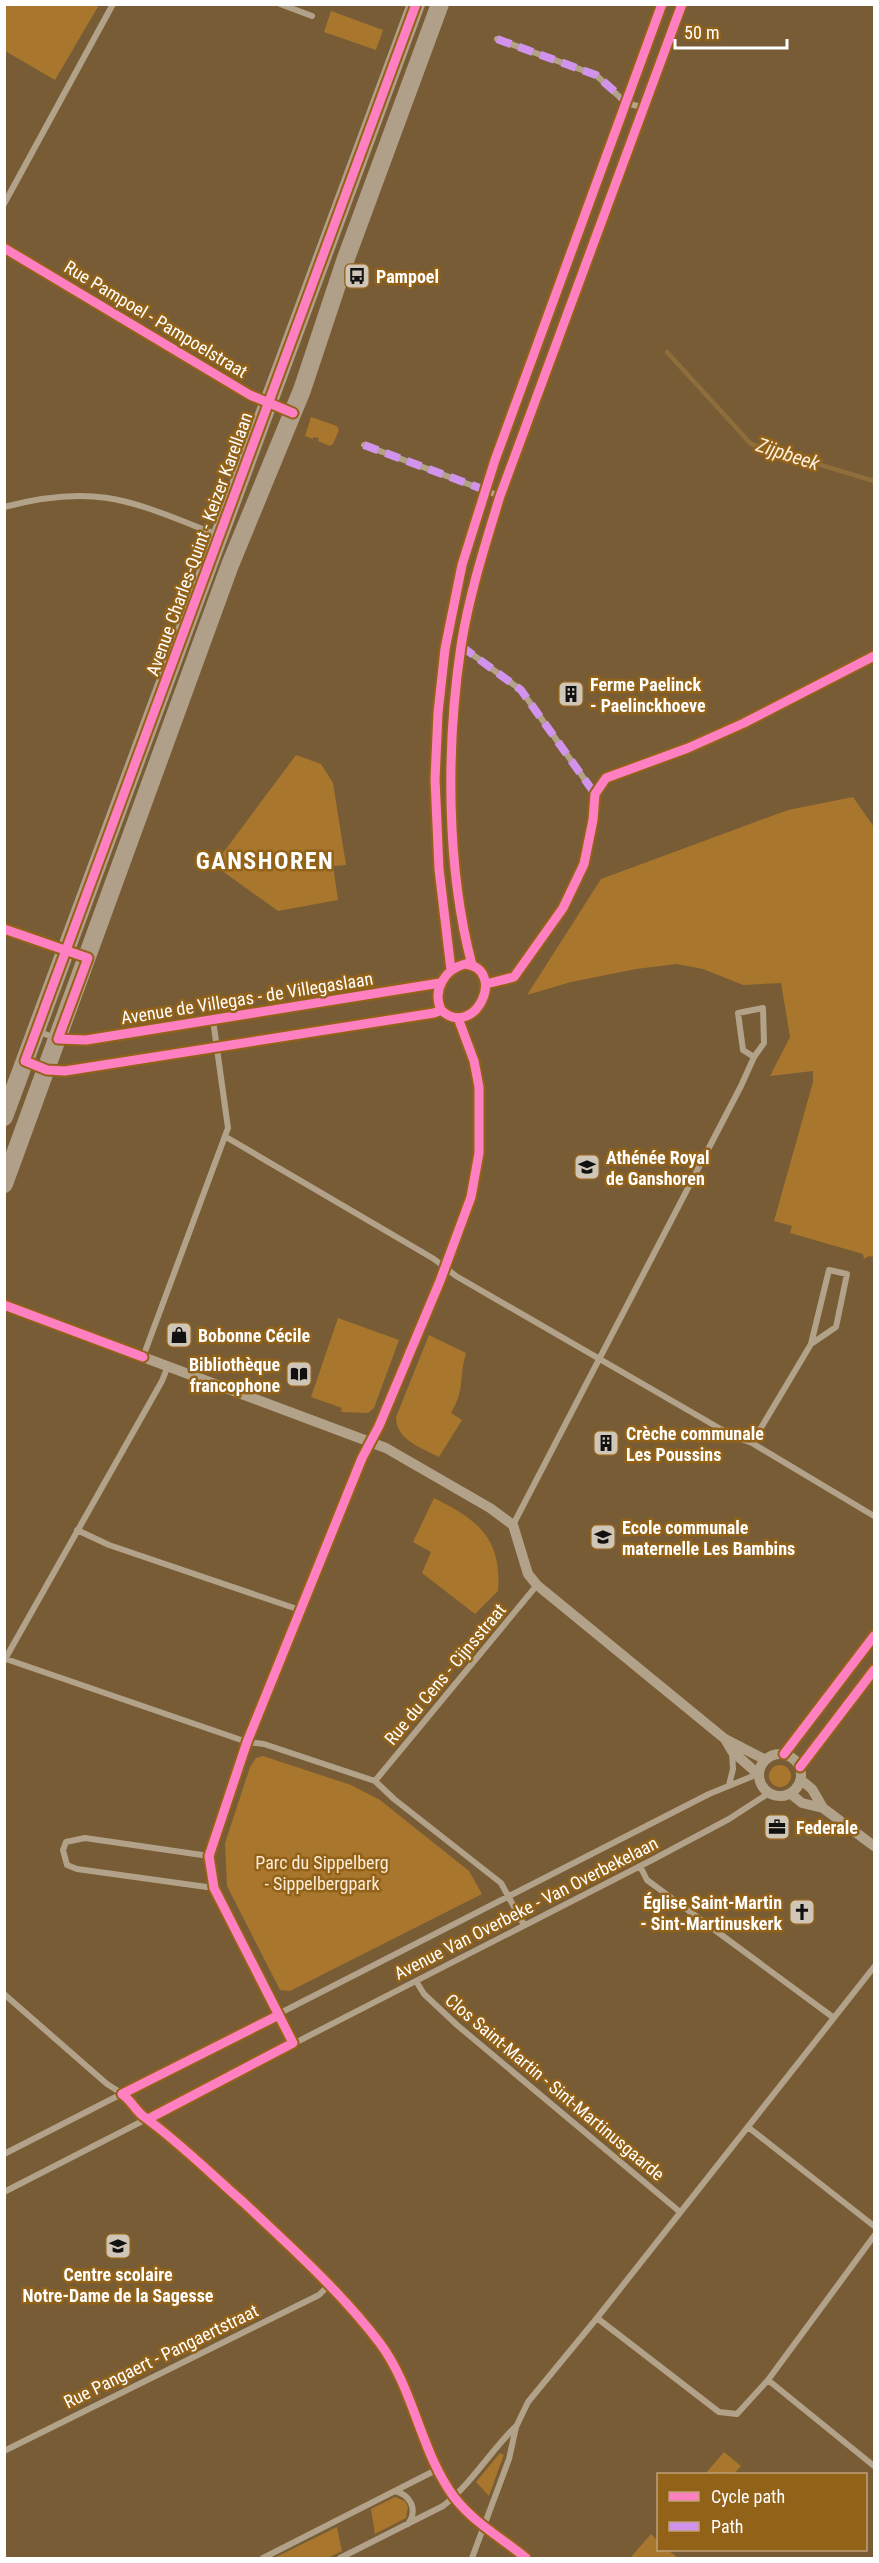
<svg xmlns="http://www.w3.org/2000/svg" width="879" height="2563" viewBox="0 0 879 2563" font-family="'Roboto Condensed',sans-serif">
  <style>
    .green { fill: #a9762d }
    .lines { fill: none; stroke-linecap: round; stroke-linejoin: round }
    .stream { stroke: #906e3b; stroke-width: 4.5 }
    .minor { stroke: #b3a28a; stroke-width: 6 }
    .tertiary { stroke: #b3a28a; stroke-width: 10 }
    .primary { stroke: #b1a089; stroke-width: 18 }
    .quiet { stroke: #d193ec; stroke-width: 8; stroke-dasharray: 15 8; stroke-linecap: butt }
    .cycleway-casing { stroke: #936219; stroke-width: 13 }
    .cycleway { stroke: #ff80c0; stroke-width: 9 }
    .labels { text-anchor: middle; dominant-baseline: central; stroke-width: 5; stroke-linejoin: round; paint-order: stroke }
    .poi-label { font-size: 18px; font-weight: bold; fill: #fff; stroke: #936219; text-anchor: start }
    .street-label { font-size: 18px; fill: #fff; stroke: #936219 }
    .park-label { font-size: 18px; fill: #fcecd7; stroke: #936219 }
    .water-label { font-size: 20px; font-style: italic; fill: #faedda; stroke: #936219 }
    .district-label { font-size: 24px; font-weight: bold; letter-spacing: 1.5px; fill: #fff; stroke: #936219 }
  </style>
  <rect width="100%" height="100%" fill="#775c35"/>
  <!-- green -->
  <path class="green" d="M5 4H99V5L55 80 5 51Z
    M331 11 383 30 376 50 324 32Z
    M311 417 337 426 339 430 333 444 330 446 318 441 319 438 314 437 313 439 305 436Z
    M296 755 321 764 333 783 346 865 333 866 338 900 278 911 214 865Z
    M853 797 874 827V1257L869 1256 864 1259 863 1254 790 1233 792 1226 774 1221 813 1082V1071L770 1076 790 1037 781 983 743 985 703 969 677 964 636 969 571 982 527 995 601 879 788 810Z
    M338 1318 399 1340 374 1408 368 1413 341 1412 342 1408 311 1397Z
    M429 1335 466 1353C459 1376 465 1390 451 1413L462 1420 439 1457C422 1448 396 1440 396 1417Z
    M434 1498C478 1520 502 1538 498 1591L475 1614 422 1573 431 1552 413 1542Z
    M263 1756 351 1785 380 1800 469 1871 482 1894 290 1991 280 1990 227 1886 225 1843 250 1767 256 1758Z
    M769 1776a11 11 0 1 1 22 0a11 11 0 1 1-22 0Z
    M724 2452 741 2466 734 2474H705Z
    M500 2453 504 2455 503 2457 489 2496 476 2482Z
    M395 2497 405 2501 408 2507 406 2518 375 2534 371 2509Z
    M337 2527 342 2551 327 2558H274Z
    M651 2534 658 2541V2550H668L678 2558H632L631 2557Z"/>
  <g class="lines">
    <!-- stream -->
    <path class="stream" d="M667 352 751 444 874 481"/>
    <!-- minor -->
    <path class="minor" d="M280 4 312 16
      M497 39 596 75 626 103 645 108
      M4 204 113 4
      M4 248 250 395 289 412
      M364 445 500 496
      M4 507C98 482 133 502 218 535
      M461 646 521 690 595 794
      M4 929 85 957
      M465 964C508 969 475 1041 441 1010 432 990 445 969 465 964Z
      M472 965C446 867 446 747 461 646 469 595 485 545 500 496L682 4
      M451 970 439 869 435 779 438 713 445 649 462 565 495 460 662 4
      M486 984 514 977 563 908 584 864 593 820 595 794 606 778 688 748 744 723 874 656
      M763 1008 764 1043 754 1057 743 1050 738 1013Z
      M37 1031 58 1039 86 1040 440 983
      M26 1062 47 1070 65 1071 434 1013 441 1010
      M226 1137 434 1259 456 1276 731 1435 752 1443 874 1516
      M143 1357 228 1128 213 1020
      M752 1443 811 1344 836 1327 847 1274 829 1270 811 1344
      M513 1525 741 1086 754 1057
      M77 1530 109 1545 300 1610
      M6 1659 247 1742 264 1744 375 1781 394 1799 501 1883 524 1925
      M4 1661 162 1381 168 1366
      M784 1754 874 1636
      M800 1767 874 1670
      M375 1781 537 1585
      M729 1785 733 1769 732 1752
      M209 1856 85 1838 66 1842 63 1850 67 1865 77 1869 214 1888
      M640 1866 647 1880 834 2018
      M416 1981 424 1994 457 2025 680 2212
      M4 1994 107 2084 129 2098 142 2115 162 2129 264 2222 329 2285 380 2343 401 2381 438 2469 455 2497 483 2528 505 2541 526 2558
      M293 2043 214 1888 209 1856 247 1742 362 1458 379 1426 440 1281 471 1197 479 1153V1087L474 1061 458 1018
      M748 2127 874 2226
      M4 2154 709 1794 758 1774
      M4 2192 652 1860 729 1819 769 1793
      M597 2318 719 2412 737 2414 768 2380 874 2236
      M768 2380 874 2466
      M4 2451 319 2295 329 2285
      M395 2491C411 2495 418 2510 408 2524
      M263 2558 438 2469
      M340 2558 443 2506C471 2484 490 2452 515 2427
      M472 2558 509 2459 516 2427 528 2402 597 2318 874 1967"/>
    <!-- tertiary -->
    <path class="tertiary" d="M4 1305 386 1448 490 1508 513 1525 528 1574 537 1585 725 1739 764 1759
      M725 1739 732 1751 758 1774
      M759 1775a21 21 0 1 1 42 0a21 21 0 1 1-42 0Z
      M801 1780 812 1789 823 1808
      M791 1794 802 1803 823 1808 874 1846"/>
    <!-- primary -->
    <path class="primary" d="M4 1117 416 4
      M4 1184 230 565 302 390 345 261 440 4"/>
    <!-- quiet -->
    <path class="quiet" d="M497 39 596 75 629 104
      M364 445 485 490
      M461 646 521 690 595 794"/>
    <!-- cycleway casing -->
    <g class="cycleway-casing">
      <path id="cycleway" d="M416 4 25 1061 47 1070 65 1071 434 1013 441 1010
        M4 248 250 395 293 413
        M4 929 88 958 58 1039 86 1040 440 983
        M465 964C508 969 475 1041 441 1010 432 990 445 969 465 964Z
        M472 965C446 867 446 747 461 646 469 595 485 545 500 496L682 4
        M451 970 439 869 435 779 438 713 445 649 462 565 495 460 662 4
        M486 984 514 977 563 908 584 864 593 820 595 794 606 778 688 748 744 723 874 656
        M4 1305 143 1357
        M784 1754 874 1636
        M800 1767 874 1670
        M122 2094C131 2100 135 2110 143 2116 179 2142 210 2173 243 2202 290 2246 340 2291 379 2342 414 2388 420 2451 454 2497 474 2523 502 2538 526 2558
        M122 2094 279 2015
        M148 2119 293 2043 214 1888 209 1856 247 1742 362 1458 379 1426 440 1281 471 1197 479 1153V1087L474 1061 458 1018"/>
    </g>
    <!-- cycleway -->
    <use href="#cycleway" class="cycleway"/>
  </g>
  <!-- icons -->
  <defs>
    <g id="bus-square" transform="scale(1.35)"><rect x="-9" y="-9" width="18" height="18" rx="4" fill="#cfc6b8" stroke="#936219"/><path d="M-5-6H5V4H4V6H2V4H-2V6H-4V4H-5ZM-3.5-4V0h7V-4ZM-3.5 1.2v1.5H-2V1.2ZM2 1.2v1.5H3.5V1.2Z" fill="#111"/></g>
    <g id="building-square" transform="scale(1.35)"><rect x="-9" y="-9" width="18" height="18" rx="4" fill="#cfc6b8" stroke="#936219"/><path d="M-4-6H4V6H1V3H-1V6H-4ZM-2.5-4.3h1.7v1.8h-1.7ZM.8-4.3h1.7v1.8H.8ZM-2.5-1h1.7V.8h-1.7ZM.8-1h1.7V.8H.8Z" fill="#111"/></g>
    <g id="school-square" transform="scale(1.35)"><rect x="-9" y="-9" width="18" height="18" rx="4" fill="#cfc6b8" stroke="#936219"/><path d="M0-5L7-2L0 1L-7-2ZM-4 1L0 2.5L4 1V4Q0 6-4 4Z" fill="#111"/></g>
    <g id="shop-square" transform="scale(1.35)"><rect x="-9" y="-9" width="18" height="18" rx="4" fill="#cfc6b8" stroke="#936219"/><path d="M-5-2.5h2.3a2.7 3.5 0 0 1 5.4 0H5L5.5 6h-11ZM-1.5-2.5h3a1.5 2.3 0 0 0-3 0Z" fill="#111"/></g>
    <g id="library-square" transform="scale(1.35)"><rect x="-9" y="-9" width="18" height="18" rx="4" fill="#cfc6b8" stroke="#936219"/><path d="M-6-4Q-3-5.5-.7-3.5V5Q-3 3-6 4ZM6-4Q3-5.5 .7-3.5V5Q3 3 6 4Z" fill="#111"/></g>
    <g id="office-square" transform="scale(1.35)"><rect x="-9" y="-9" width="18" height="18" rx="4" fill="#cfc6b8" stroke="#936219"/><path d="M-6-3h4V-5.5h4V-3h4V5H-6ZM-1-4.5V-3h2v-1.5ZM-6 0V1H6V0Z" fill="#111"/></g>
    <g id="church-square" transform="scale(1.35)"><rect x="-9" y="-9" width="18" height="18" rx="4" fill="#cfc6b8" stroke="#936219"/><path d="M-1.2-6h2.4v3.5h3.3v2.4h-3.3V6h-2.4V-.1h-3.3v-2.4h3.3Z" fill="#111"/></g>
  </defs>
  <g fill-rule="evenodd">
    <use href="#bus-square" x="357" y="276"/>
    <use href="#building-square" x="571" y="694"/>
    <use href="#school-square" x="587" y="1167"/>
    <use href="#shop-square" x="179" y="1335"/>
    <use href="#library-square" x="299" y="1374"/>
    <use href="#building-square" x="606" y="1443"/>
    <use href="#school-square" x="603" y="1537"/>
    <use href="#office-square" x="777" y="1827"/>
    <use href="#church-square" x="802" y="1912"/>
    <use href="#school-square" x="118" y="2246"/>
  </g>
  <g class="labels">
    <!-- poi labels -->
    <g class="poi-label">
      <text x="376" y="276">Pampoel</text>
      <text x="590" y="684">Ferme Paelinck<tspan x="590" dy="21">- Paelinckhoeve</tspan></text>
      <text x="606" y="1157">Athénée Royal<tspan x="606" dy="21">de Ganshoren</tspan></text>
      <text x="198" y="1335">Bobonne Cécile</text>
      <text x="280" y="1364" text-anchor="end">Bibliothèque<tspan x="280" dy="21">francophone</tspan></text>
      <text x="626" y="1433">Crèche communale<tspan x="626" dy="21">Les Poussins</tspan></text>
      <text x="622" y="1527">Ecole communale<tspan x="622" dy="21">maternelle Les Bambins</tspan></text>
      <text x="796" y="1827">Federale</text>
      <text x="782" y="1902" text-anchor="end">Église Saint-Martin<tspan x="782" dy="21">- Sint-Martinuskerk</tspan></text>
      <text x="118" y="2274" text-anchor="middle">Centre scolaire<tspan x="118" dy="21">Notre-Dame de la Sagesse</tspan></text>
    </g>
    <!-- street labels -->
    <g class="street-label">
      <text transform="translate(156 319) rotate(31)">Rue Pampoel - Pampoelstraat</text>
      <text transform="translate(199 544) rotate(-70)">Avenue Charles-Quint - Keizer Karellaan</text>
      <text transform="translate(247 998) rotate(-9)">Avenue de Villegas - de Villegaslaan</text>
      <text transform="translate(445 1674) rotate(-50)">Rue du Cens - Cijnsstraat</text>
      <text transform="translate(526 1908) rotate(-27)">Avenue Van Overbeke - Van Overbekelaan</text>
      <text transform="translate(555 2087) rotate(40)">Clos Saint-Martin - Sint-Martinusgaarde</text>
      <text transform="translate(161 2356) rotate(-26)">Rue Pangaert - Pangaertstraat</text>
    </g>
    <!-- park labels -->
    <g class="park-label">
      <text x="322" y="1862">Parc du Sippelberg<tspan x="322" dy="21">- Sippelbergpark</tspan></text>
    </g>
    <!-- water labels -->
    <g class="water-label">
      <text transform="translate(788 454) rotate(18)">Zijpbeek</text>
    </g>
    <!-- district labels -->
    <g class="district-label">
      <text x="265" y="861">GANSHOREN</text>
    </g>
  </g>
  <!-- border -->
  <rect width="879" height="2563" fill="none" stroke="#ffffff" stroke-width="12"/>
  <!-- legend -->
  <rect x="657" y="2473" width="210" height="78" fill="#936219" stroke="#bea175" stroke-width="1.5"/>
  <rect x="669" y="2492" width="30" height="9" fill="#ff80c0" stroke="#bea175" stroke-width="1.5"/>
  <text x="711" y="2503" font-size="18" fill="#ffffff">Cycle path</text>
  <rect x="669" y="2522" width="30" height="9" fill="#d193ec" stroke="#bea175" stroke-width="1.5"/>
  <text x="711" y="2533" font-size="18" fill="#ffffff">Path</text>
  <!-- scale -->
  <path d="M675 39v9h112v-9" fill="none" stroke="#ffffff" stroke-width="3"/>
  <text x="684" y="39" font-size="18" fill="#ffffff" stroke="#936219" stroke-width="4.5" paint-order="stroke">50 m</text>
</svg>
